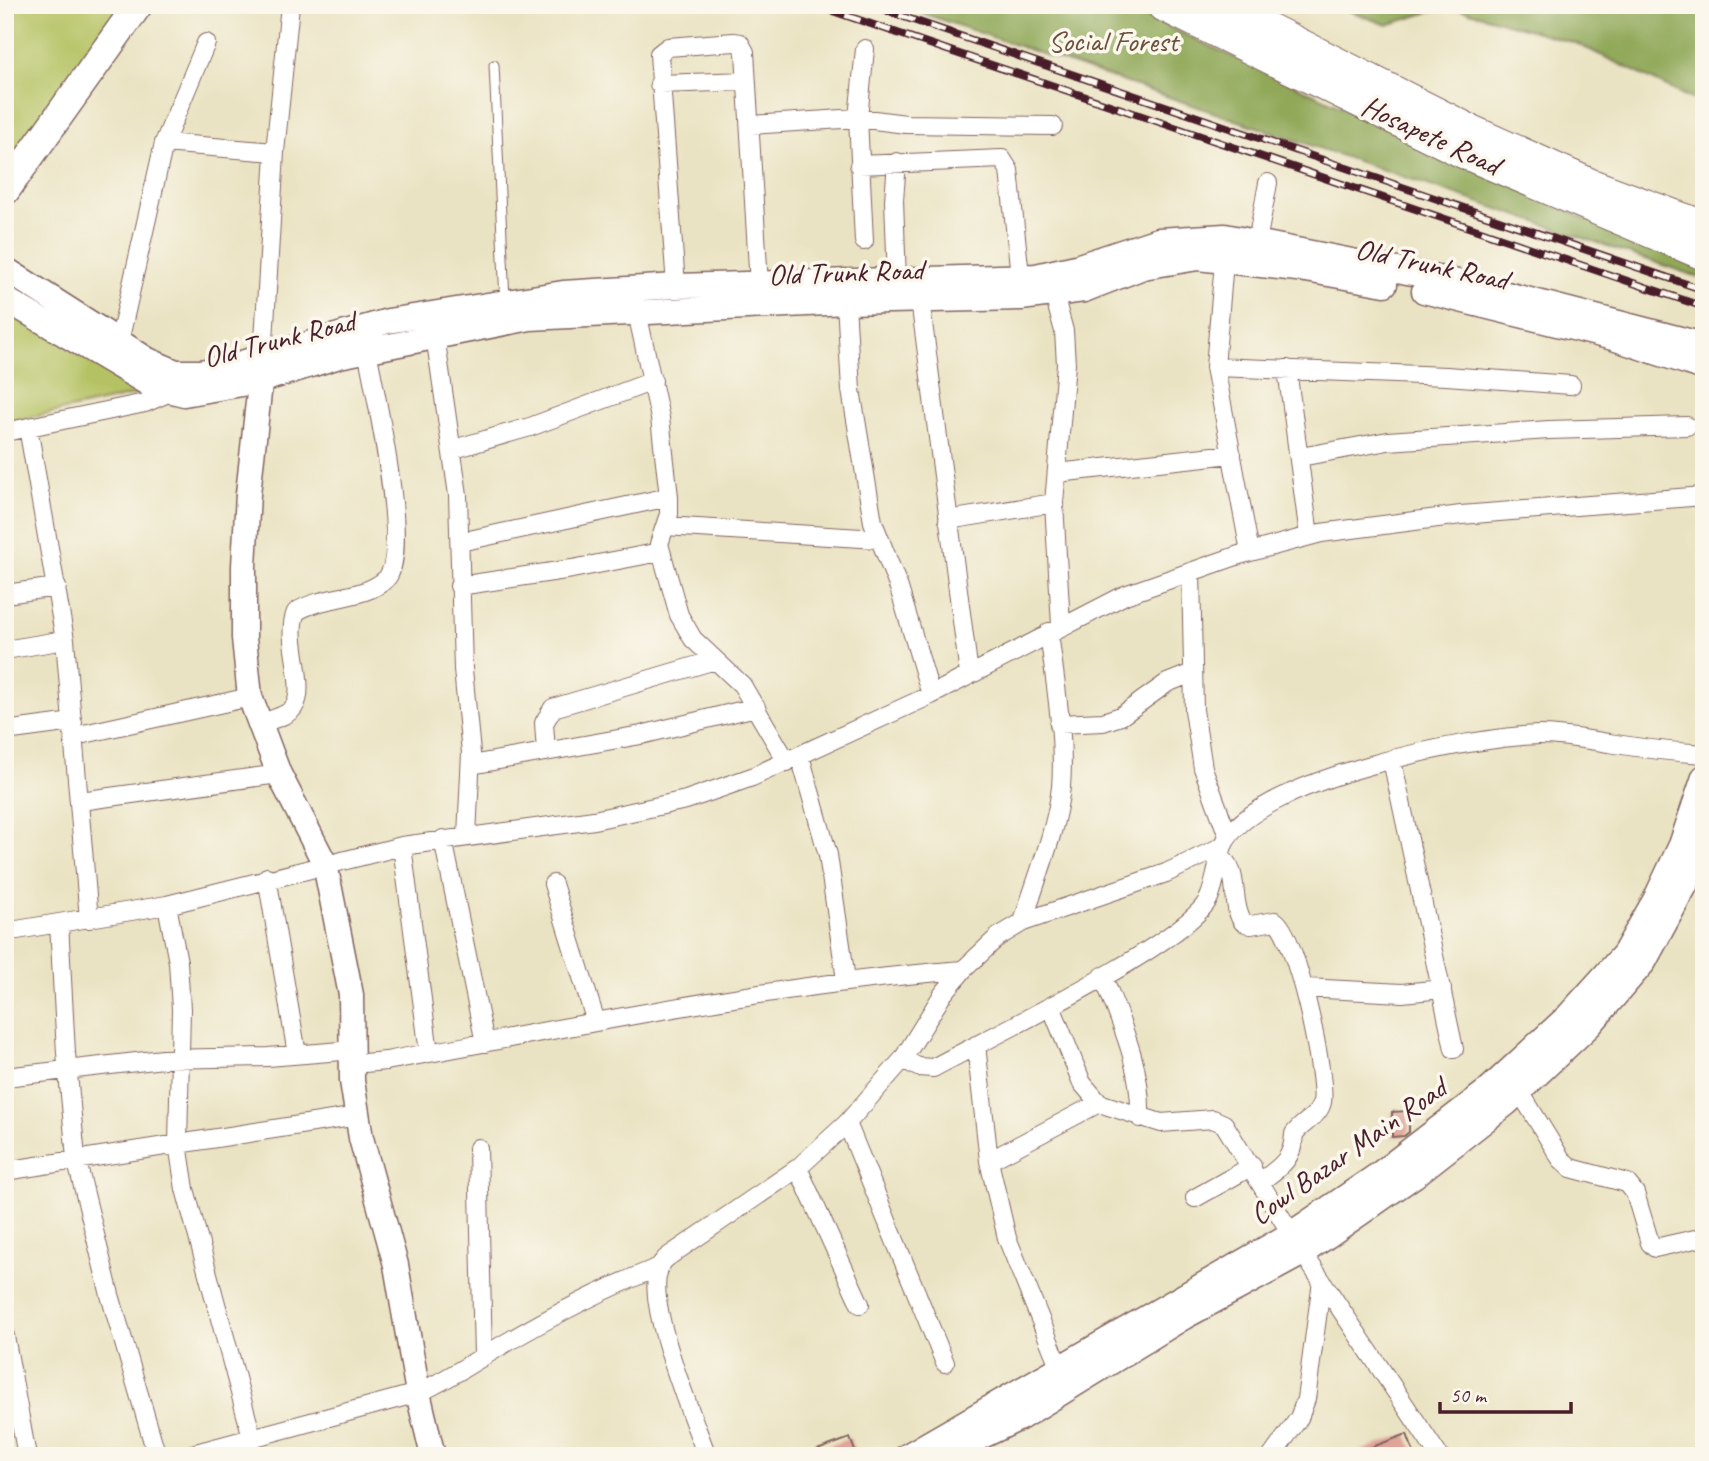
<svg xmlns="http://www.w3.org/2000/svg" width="1709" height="1461" viewBox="0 0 1709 1461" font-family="Caveat,sans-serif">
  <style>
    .green { fill: #b5c263; stroke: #807047; stroke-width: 2 }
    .forest { fill: #90a859; stroke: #6d6442; stroke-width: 2 }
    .building { fill: #dfa499 }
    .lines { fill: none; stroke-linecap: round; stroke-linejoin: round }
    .lane-casing { stroke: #826460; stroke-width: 11 }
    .street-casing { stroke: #826460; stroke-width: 20 }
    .secondary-casing { stroke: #826460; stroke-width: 27 }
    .primary-casing { stroke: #826460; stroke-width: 31 }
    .highway-casing { stroke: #826460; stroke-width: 34 }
    .lane { stroke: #fff; stroke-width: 9 }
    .street { stroke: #fff; stroke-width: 18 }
    .secondary { stroke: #fff; stroke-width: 24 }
    .primary { stroke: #fff; stroke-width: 28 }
    .highway { stroke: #fff; stroke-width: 32 }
    .rail-casing { stroke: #4a1f2b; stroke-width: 8 }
    .rail { stroke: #fbf7ec; stroke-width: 5; stroke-dasharray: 16; stroke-linecap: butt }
    .labels { text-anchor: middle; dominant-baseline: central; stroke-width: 7; stroke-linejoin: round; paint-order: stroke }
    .park-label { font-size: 30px; fill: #6a503c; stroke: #fbf7ec }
    .street-label { font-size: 30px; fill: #4a1f2b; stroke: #fbf7ec }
  </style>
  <rect width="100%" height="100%" fill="#fbf7ec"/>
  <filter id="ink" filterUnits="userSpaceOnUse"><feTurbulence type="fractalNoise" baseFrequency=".0143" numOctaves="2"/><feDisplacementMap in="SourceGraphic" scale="14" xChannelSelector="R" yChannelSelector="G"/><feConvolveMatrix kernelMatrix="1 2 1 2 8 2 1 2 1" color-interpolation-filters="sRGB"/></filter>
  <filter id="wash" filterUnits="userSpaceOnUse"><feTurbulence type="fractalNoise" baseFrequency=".00686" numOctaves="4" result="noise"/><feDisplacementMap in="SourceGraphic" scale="28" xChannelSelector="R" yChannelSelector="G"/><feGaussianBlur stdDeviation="1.57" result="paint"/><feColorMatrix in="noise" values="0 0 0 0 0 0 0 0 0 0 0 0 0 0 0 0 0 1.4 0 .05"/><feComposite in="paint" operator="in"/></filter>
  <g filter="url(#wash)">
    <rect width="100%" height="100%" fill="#eae3c3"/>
    <!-- green -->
    <path class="green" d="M5 5H123L5 176Z
      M5 309 147 392 5 423Z"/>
    <!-- forest -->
    <path class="forest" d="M898 5H1121L1631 240 1704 264V279Z
      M1332 5H1704V105L1578 44 1449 6 1387 25Z"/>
    <g id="blocks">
      <!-- building -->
      <path class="building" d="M1409 1111V1132L1404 1136 1392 1137V1112Z
        M1407 1434 1415 1456H1353V1454Z
        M850 1438 857 1456H806V1454Z"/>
    </g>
  </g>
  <g filter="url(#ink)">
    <use href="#blocks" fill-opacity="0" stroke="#826460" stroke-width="2"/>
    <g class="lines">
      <!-- lane casing -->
      <g class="lane-casing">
        <path id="lane" d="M494 65 505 301"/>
      </g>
      <!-- street casing -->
      <g class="street-casing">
        <path id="street" d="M659 84 747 81
          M751 125 858 118 906 124 1053 126
          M164 143 275 152
          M897 162 894 200 897 280
          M859 165 1002 159 1009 170 1020 276
          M864 241 858 118 865 49
          M1257 242 1268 183
          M1225 250 1215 367 1250 552
          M1051 284 1064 331 1066 364 1054 503 1061 625
          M676 286 659 54 668 47 734 42 740 43 745 52 759 285
          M920 300 969 674
          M846 302 851 390 873 522 899 588 931 695
          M635 303 660 418 669 497V514L659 544 679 615 693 639 742 685 787 762
          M435 335 458 495 463 669 471 753 467 836
          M119 342 164 143 206 43
          M263 358 275 152 290 5
          M1215 367 1446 376 1571 385
          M1287 369 1309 536
          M28 427 65 640 89 919
          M5 432 145 403 170 392
          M454 449 530 427 653 381
          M1300 457 1388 441 1549 430 1687 426
          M1057 473 1232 454
          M948 520 1054 503
          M665 526 878 539
          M460 542 669 497
          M1191 572 1194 710 1203 768 1228 836
          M459 586 572 569 660 552
          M5 594 57 587
          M5 650 65 640
          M258 724C269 720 287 717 294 707 308 685 284 639 296 612 322 595 364 600 386 579 412 553 374 389 367 350
          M1059 724 1103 722 1121 716 1167 683 1192 673
          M5 731 73 722
          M75 736 250 697
          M546 752 544 723 553 708 715 660
          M800 756 828 855 846 980
          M1392 760 1454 1049
          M471 765 641 735 756 707
          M80 801 279 774
          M443 839 485 1043
          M402 846 429 1053
          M1219 857C1242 869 1229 904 1243 922L1251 925 1275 921C1295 930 1327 1079 1322 1102 1319 1117 1302 1122 1294 1134 1293 1160 1280 1167 1260 1182
          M267 877 297 1054
          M553 884 596 1022
          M167 905 178 962 181 1009 178 1144 185 1189 252 1437
          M1023 922C1036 879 1056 832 1061 787 1065 736 1055 683 1049 632
          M59 923 66 1053 76 1158 110 1295 157 1456
          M5 932 167 905 402 846 594 820 686 800 752 777 931 695 1125 595 1239 555 1321 533 1461 515 1704 496
          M1103 976C1121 1023 1142 1067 1140 1118
          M1305 988 1402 993 1442 989
          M1051 1006 1082 1083 1099 1103 1161 1123 1213 1119 1224 1124 1303 1253 1439 1456
          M976 1045 989 1161 1007 1238 1060 1368
          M903 1059 918 1067 933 1068C984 1040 1189 942 1209 898 1216 882 1217 863 1223 846
          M353 1064 386 1061C578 1026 768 985 963 970
          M5 1077 163 1059 268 1057 354 1050
          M1520 1092 1561 1159 1571 1168 1627 1183 1635 1193 1650 1243 1655 1248 1704 1237
          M847 1123 945 1363
          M478 1148 483 1356
          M989 1161 1099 1103
          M798 1168 860 1304
          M5 1171 358 1116
          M1195 1198 1252 1166
          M5 1336 27 1456
          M185 1456 418 1393C441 1383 462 1369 484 1356 540 1322 598 1291 659 1267
          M707 1456C693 1418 647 1308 658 1272 660 1262 667 1257 675 1252L798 1168 847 1123 903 1059 943 994 963 970 998 937 1023 922 1166 873 1223 846C1251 780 1473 736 1540 735 1563 735 1587 740 1609 743 1640 748 1672 752 1704 754
          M1272 1456 1299 1418 1306 1399 1322 1281"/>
      </g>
      <!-- secondary casing -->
      <g class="secondary-casing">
        <path id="secondary" d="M5 269 148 360 176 372H199L224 368 388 321 563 293 676 286 1036 276 1076 267 1158 240 1225 236 1468 284 1704 345
          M1424 291 1613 338 1704 368
          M5 299 152 386 184 394 259 381 339 356 530 318 846 302 1021 298 1084 290 1143 267 1198 258 1306 270 1385 284
          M262 365 248 494 244 566V638L250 697 279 774 325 864 351 995 352 1081 361 1138 396 1265 418 1393 433 1456
          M907 1456 1291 1234 1378 1175 1487 1091 1567 1017 1624 954 1655 900 1681 845 1704 777
          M941 1456 1020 1418 1184 1317 1303 1253 1414 1176 1507 1103 1590 1025 1644 962 1688 880 1704 842"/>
      </g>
      <!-- primary casing -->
      <g class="primary-casing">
        <path id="primary" d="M5 191 138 5"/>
      </g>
      <!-- highway casing -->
      <g class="highway-casing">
        <path id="highway" d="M1163 5 1461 151 1704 254
          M1221 5 1471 131 1591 185 1704 227"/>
      </g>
      <!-- lane -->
      <use href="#lane" class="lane"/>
      <!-- street -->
      <use href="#street" class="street"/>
      <!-- secondary -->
      <use href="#secondary" class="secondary"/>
      <!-- primary -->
      <use href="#primary" class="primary"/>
      <!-- highway -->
      <use href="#highway" class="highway"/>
      <!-- rail casing -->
      <g class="rail-casing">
        <path id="rail" d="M815 5 1704 307
          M869 5 1704 290"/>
      </g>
      <!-- rail -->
      <use href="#rail" class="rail"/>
    </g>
  </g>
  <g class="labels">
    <!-- park labels -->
    <g class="park-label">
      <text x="1113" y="41">Social Forest</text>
    </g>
    <!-- street labels -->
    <g class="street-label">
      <text transform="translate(1431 135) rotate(25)">Hosapete Road</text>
      <text transform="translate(1432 264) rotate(12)">Old Trunk Road</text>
      <text transform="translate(846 272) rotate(-2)">Old Trunk Road</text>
      <text transform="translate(279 339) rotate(-14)">Old Trunk Road</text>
      <text transform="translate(1348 1151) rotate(-35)">Cowl Bazar Main Road</text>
    </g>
  </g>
  <!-- margin -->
  <rect width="1709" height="1461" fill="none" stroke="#fbf7ec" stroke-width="28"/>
  <!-- scale -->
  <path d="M1440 1402v10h131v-10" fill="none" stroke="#4a1f2b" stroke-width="3.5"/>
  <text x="1450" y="1402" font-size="21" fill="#4a1f2b" stroke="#fbf7ec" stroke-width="5" paint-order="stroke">50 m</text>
</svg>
